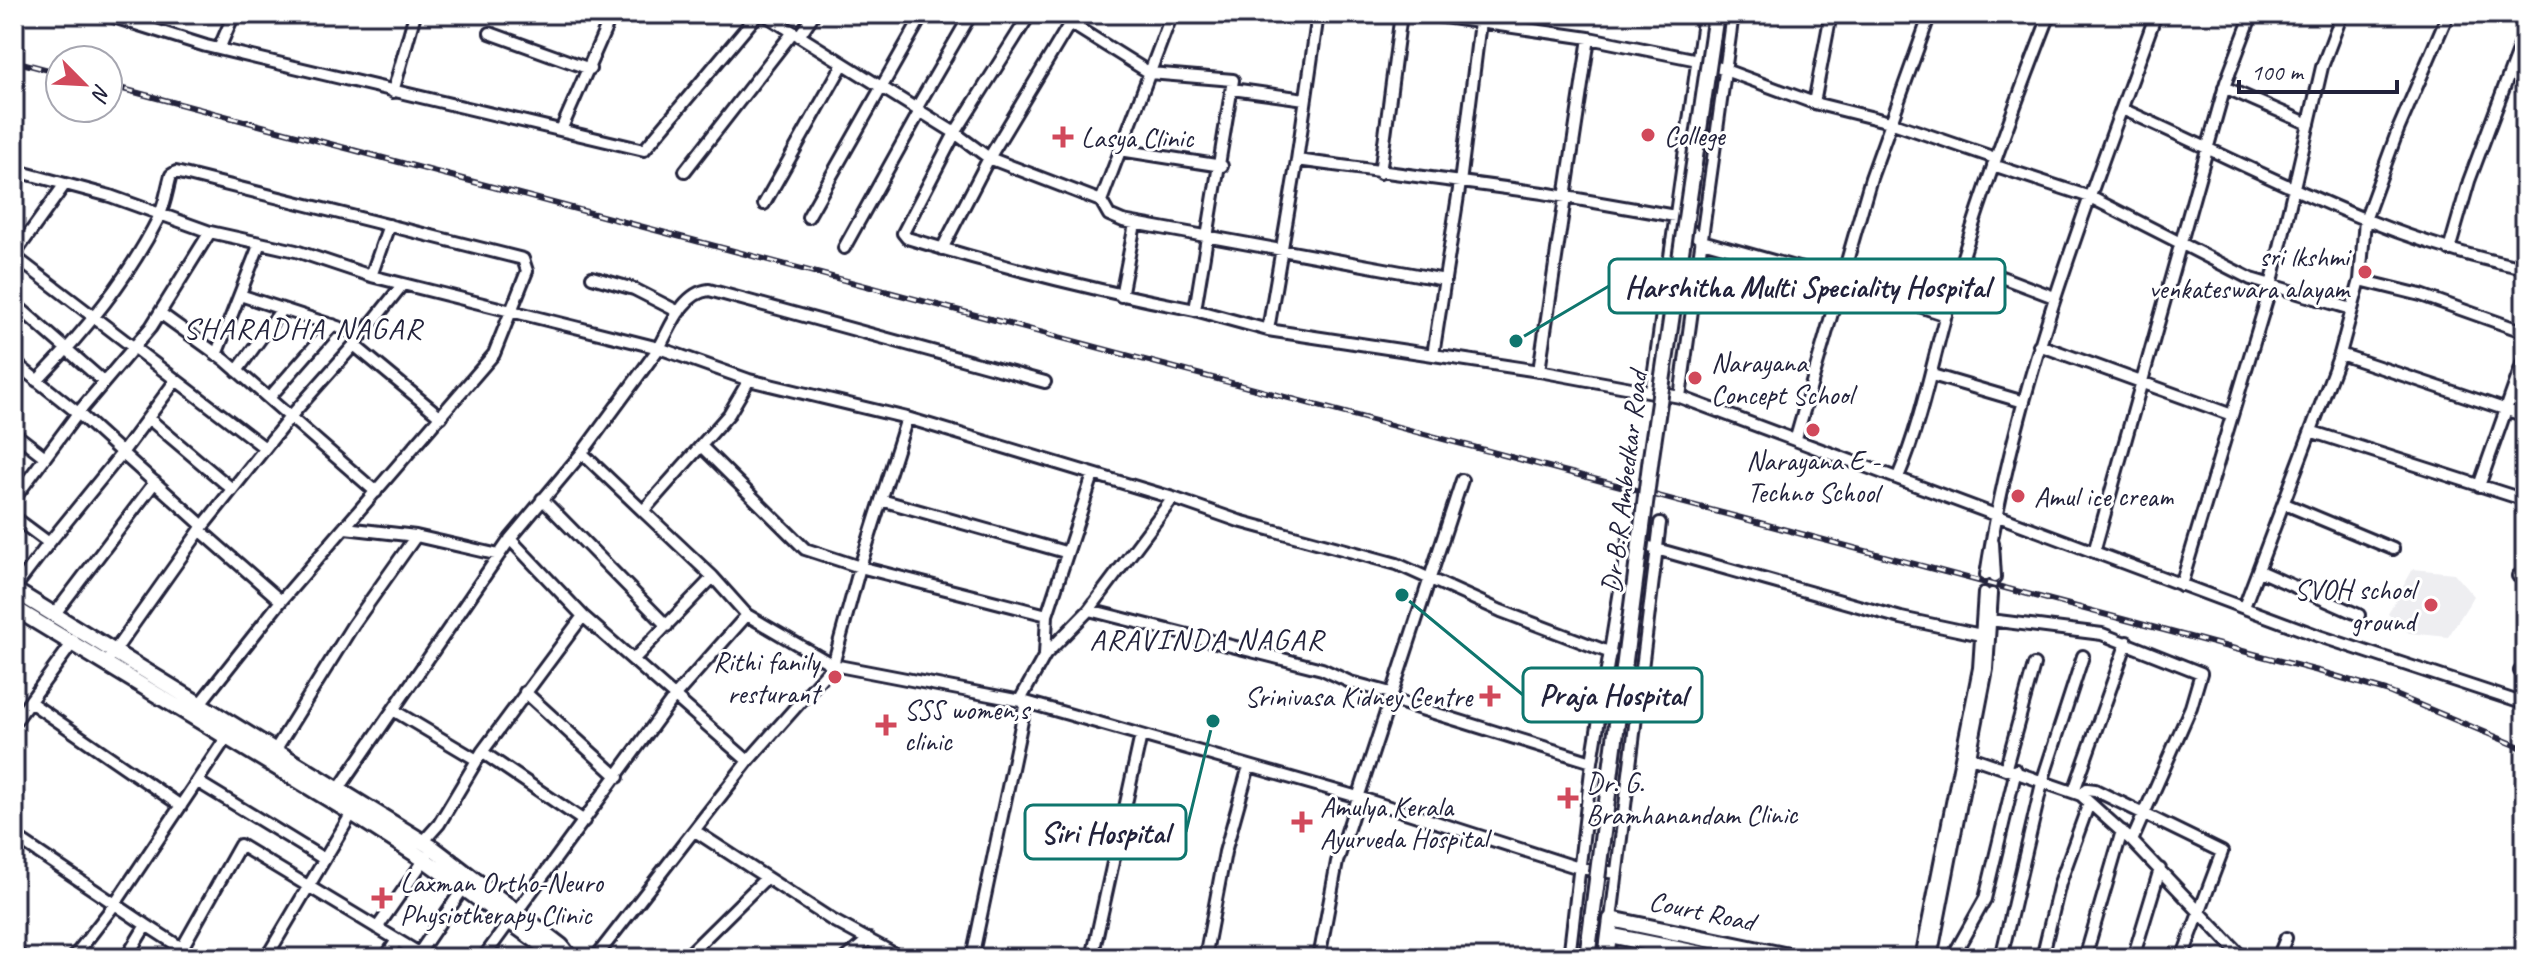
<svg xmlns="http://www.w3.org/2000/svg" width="2539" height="972" viewBox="0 0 2539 972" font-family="Caveat,sans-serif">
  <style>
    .built { fill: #eeeef1 }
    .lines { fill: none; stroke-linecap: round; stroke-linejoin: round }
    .street-casing { stroke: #22223b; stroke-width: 16 }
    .secondary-casing { stroke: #22223b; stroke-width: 20 }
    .street { stroke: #fff; stroke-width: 10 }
    .secondary { stroke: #fff; stroke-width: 14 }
    .rail-casing { stroke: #22223b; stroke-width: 6 }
    .rail { stroke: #fff; stroke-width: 3; stroke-dasharray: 9; stroke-linecap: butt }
    .secondary-bridge-casing { stroke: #22223b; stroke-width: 20; stroke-linecap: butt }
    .secondary-bridge { stroke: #fff; stroke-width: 14 }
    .poi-dot { fill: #d1495b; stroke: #fff; stroke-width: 3 }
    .labels { text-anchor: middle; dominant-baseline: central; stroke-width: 6; stroke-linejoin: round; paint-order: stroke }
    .poi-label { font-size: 28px; fill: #22223b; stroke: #fff; text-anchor: start }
    .street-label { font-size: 28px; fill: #22223b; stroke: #fff }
    .neighbourhood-label { font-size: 30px; letter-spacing: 2px; fill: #22223b; stroke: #fff }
    .leader { fill: none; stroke: #0f766e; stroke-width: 3 }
    .callout-dot { fill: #0f766e; stroke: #fff; stroke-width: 3 }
    .callout { fill: #fff; stroke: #0f766e; stroke-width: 3 }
    .callout-label { font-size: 30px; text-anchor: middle; font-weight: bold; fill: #22223b }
  </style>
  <rect width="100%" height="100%" fill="#fff"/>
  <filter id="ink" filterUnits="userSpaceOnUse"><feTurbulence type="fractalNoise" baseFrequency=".0125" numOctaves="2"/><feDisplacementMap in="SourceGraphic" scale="16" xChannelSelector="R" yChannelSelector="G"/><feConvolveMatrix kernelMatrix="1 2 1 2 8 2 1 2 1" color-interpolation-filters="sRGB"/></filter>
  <g filter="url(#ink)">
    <!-- built -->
    <path class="built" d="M2413 569 2454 573 2474 596 2448 637 2409 633 2388 614Z"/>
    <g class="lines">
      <!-- street casing -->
      <g class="street-casing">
        <path id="street" d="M104 14 206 46 644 150 758 14
          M764 14 955 133 1030 14
          M1318 14 1297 160 1543 193 1675 216 1702 241 1841 280 1946 315
          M1423 14 1589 38 1698 60 1814 103
          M1831 14 1814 103 1890 122 1995 158
          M1070 23 1150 73 1233 80 1195 310C1097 291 1002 267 907 238L903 233 955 133 989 158Z
          M490 33 590 69
          M799 36 814 14
          M219 49 234 14
          M2224 87 2309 124
          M1232 89 1305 99
          M393 92 415 14
          M916 109 971 14
          M2122 109C2253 167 2383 241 2525 268
          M561 130 612 14
          M1120 150 1222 166
          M1297 160 1268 330 1539 371 1680 397 2319 636 2525 704
          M1993 165 2090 197 2251 279 2352 309
          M685 171 793 32
          M1380 173 1401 14
          M1101 201 1109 215 1123 221 1445 280
          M764 204 843 64
          M808 217 923 14
          M210 232 296 251 371 276 659 348 582 453 510 539 336 793
          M844 248 920 111
          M942 249 989 158 1101 201 1172 14
          M2449 250 2469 181 2525 32
          M14 255 65 184
          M14 256 265 448
          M1962 262 2054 297
          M371 276 389 225
          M592 277 634 289 679 312
          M2360 280 2421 295 2525 332
          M240 295 362 335
          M1121 296 1135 224
          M14 303 104 382
          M1195 310 1268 330
          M160 313 225 360 290 417 354 345 441 417
          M359 339 403 284
          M2039 345 2232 415
          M2340 354 2525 416
          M216 355 260 243
          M1433 355 1460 183 1481 14
          M14 362 78 413 14 499
          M237 371 282 309
          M1539 371 1589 38
          M1932 375 2024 402
          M37 381C85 331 128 279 159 217 165 204 167 189 171 175L176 172 523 259 527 271 494 354 281 601
          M1651 392 1704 14
          M1680 397 1733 14
          M269 398 333 325
          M148 418 232 489
          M2313 432 2525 500
          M14 433 45 457
          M1796 438 1871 178 1930 14
          M701 446 805 549 860 567 1047 615
          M582 453 643 511
          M1898 477C1923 418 1933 357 1951 296 1979 200 2014 107 2050 14
          M2479 486 2525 356
          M1173 498 1239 521 1397 564 1501 611 1611 653
          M542 499 667 626
          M881 500 1065 552
          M2285 504 2393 549
          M14 517 49 543 122 453 78 413 151 327 210 232 110 196 17 171
          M203 526 290 417 376 492
          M345 528 416 536
          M510 539 583 616 748 761
          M1993 543 1995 577
          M2094 552 2226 82 2252 14
          M2259 571 2359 615
          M1986 575C2016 380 2090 198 2156 14
          M2518 576 2525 579
          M713 577 747 615 833 665 860 567 907 418
          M2181 585 2271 286 2322 67 2342 14
          M14 589 49 543
          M2244 607 2340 354 2360 280 2365 220 2398 130 2448 14
          M1089 610 1322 669 1350 682 1391 693
          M54 615 155 482
          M1990 620 2102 634 2201 673 2191 707 2132 841
          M1045 655 1047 615 1093 475
          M111 656 203 526 122 453 176 380
          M633 660 713 577 643 511 729 414 749 380
          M2520 671 2525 673
          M525 692 618 777
          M1389 699 1592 762
          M1020 700 1045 655 1089 610 1173 498 907 418 749 380 659 348C671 327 682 293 709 290L1045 382
          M30 702 181 806
          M198 706 281 601 200 530
          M393 710 477 760
          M14 723 74 641
          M274 752 353 625 416 536 499 555
          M482 752 584 821
          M1968 756 2081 795 2132 841 2243 958
          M2006 767 2034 665
          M198 782 324 859
          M2074 791 2127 642
          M2081 795 2087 789 2095 790 2222 852 2182 958
          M695 831 832 920 902 958
          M14 836 146 925
          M423 842 439 824 482 752 583 616
          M1611 919 1660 523
          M377 928 427 856
          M182 948 240 845 419 953 464 887
          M14 952 25 958
          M73 958 115 904 230 732
          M126 958 146 925 197 958
          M266 958 352 813
          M385 958 397 940
          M483 958 674 697 747 615
          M595 958 748 761 833 665 1026 702 1358 797 1579 868 1616 873
          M685 958 765 879
          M846 958 869 939
          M972 958 1026 702
          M1092 958 1141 735
          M1205 958 1225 852 1249 766
          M1319 958 1337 862 1462 480
          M1569 958 1592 762 1628 541 1901 618 1981 635
          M1921 958 1979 668 1984 593
          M1931 958 1987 669 1992 594
          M1952 958 1985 899 2016 770
          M2001 958 2043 779 2083 656
          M2042 958 2060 883 2089 803
          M2085 958 2122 831
          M2133 958 2160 869
          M2278 958 2286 938"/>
      </g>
      <!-- secondary casing -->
      <g class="secondary-casing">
        <path id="secondary" d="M14 590 433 848 561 946 570 958
          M14 608 352 813 425 860 560 958
          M1609 935 1723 958
          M1606 958 1611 919 1798 958"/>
      </g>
      <!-- street -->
      <use href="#street" class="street"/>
      <!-- secondary -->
      <use href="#secondary" class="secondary"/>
      <!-- rail casing -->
      <g class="rail-casing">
        <path id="rail" d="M14 61 60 73
          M108 85 2322 672 2386 691 2525 749"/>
      </g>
      <!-- rail -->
      <use href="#rail" class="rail"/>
      <!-- secondary-bridge casing -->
      <g class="secondary-bridge-casing">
        <path id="secondary-bridge" d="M1587 958 1651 457 1716 14"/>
      </g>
      <!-- secondary-bridge -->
      <use href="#secondary-bridge" class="secondary-bridge"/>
    </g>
  </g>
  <!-- markers -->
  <g class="poi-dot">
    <circle cx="1648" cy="135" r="8"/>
    <path d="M1059 125h8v8h8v8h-8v8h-8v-8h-8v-8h8z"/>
    <circle cx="2365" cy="272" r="8"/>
    <circle cx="1695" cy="378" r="8"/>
    <circle cx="1813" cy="430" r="8"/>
    <circle cx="2018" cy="496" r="8"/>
    <circle cx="2431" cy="605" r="8"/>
    <circle cx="835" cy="677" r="8"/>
    <path d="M1486 684h8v8h8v8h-8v8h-8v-8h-8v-8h8z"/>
    <path d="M882 713h8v8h8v8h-8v8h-8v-8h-8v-8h8z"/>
    <path d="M1564 786h8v8h8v8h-8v8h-8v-8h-8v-8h8z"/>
    <path d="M1298 810h8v8h8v8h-8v8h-8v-8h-8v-8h8z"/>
    <path d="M378 886h8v8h8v8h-8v8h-8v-8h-8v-8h8z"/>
  </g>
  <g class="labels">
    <!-- poi labels -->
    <g class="poi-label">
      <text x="1664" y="135">College</text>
      <text x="1081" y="137">Lasya Clinic</text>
      <text x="2349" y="256" text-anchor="end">sri lkshmi<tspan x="2349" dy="32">venkateswara alayam</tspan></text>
      <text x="1711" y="362">Narayana<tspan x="1711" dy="32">Concept School</tspan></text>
      <text x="1813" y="460" text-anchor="middle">Narayana E -<tspan x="1813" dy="32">Techno School</tspan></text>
      <text x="2034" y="496">Amul ice cream</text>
      <text x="2415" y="589" text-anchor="end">SVOH school<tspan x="2415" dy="32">ground</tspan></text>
      <text x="819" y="661" text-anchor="end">Rithi fanily<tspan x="819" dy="32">resturant</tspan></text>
      <text x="1472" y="696" text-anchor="end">Srinivasa Kidney Centre</text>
      <text x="904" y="709">SSS women,s<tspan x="904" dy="32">clinic</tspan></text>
      <text x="1586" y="782">Dr. G.<tspan x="1586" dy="32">Bramhanandam Clinic</tspan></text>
      <text x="1320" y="806">Amulya Kerala<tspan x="1320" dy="32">Ayurveda Hospital</tspan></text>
      <text x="400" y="882">Laxman Ortho-Neuro<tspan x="400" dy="32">Physiotherapy Clinic</tspan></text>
    </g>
    <!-- street labels -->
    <g class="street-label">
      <text transform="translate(1624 482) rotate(-83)">Dr B.R Ambedkar Road</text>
      <text transform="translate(1702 911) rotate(12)">Court Road</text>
    </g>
    <!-- neighbourhood labels -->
    <g class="neighbourhood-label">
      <text x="303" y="328">SHARADHA NAGAR</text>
      <text x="1207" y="639">ARAVINDA NAGAR</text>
    </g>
  </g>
  <!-- callouts -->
  <path class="leader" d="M1516 341L1609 286M1402 595L1523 695M1213 721L1186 832"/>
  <g class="callout-dot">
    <circle cx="1516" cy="341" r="8"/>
    <circle cx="1402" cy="595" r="8"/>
    <circle cx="1213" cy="721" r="8"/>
  </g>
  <g class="callout">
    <rect x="1609" y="259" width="396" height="54" rx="8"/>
    <rect x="1523" y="668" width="179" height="54" rx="8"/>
    <rect x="1025" y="805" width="161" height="54" rx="8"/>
  </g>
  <g class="callout-label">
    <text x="1807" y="297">Harshitha Multi Speciality Hospital</text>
    <text x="1613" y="705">Praja Hospital</text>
    <text x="1105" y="843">Siri Hospital</text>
  </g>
  <!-- margin -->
  <rect width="2539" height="972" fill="none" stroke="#fff" stroke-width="48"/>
  <rect x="24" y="24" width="2491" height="924" fill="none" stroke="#22223b" stroke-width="3" filter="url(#ink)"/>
  <!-- north arrow -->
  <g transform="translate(84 84) rotate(114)"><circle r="38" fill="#ffffff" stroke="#a7a7b1" stroke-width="2"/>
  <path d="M0-6L14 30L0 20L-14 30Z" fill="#d1495b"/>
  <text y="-12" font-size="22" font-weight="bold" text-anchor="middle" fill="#22223b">N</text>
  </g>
  <!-- scale -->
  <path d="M2239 80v12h158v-12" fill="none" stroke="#22223b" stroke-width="4"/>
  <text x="2251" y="80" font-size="24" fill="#22223b" stroke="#ffffff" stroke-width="6" paint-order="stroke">100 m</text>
</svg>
